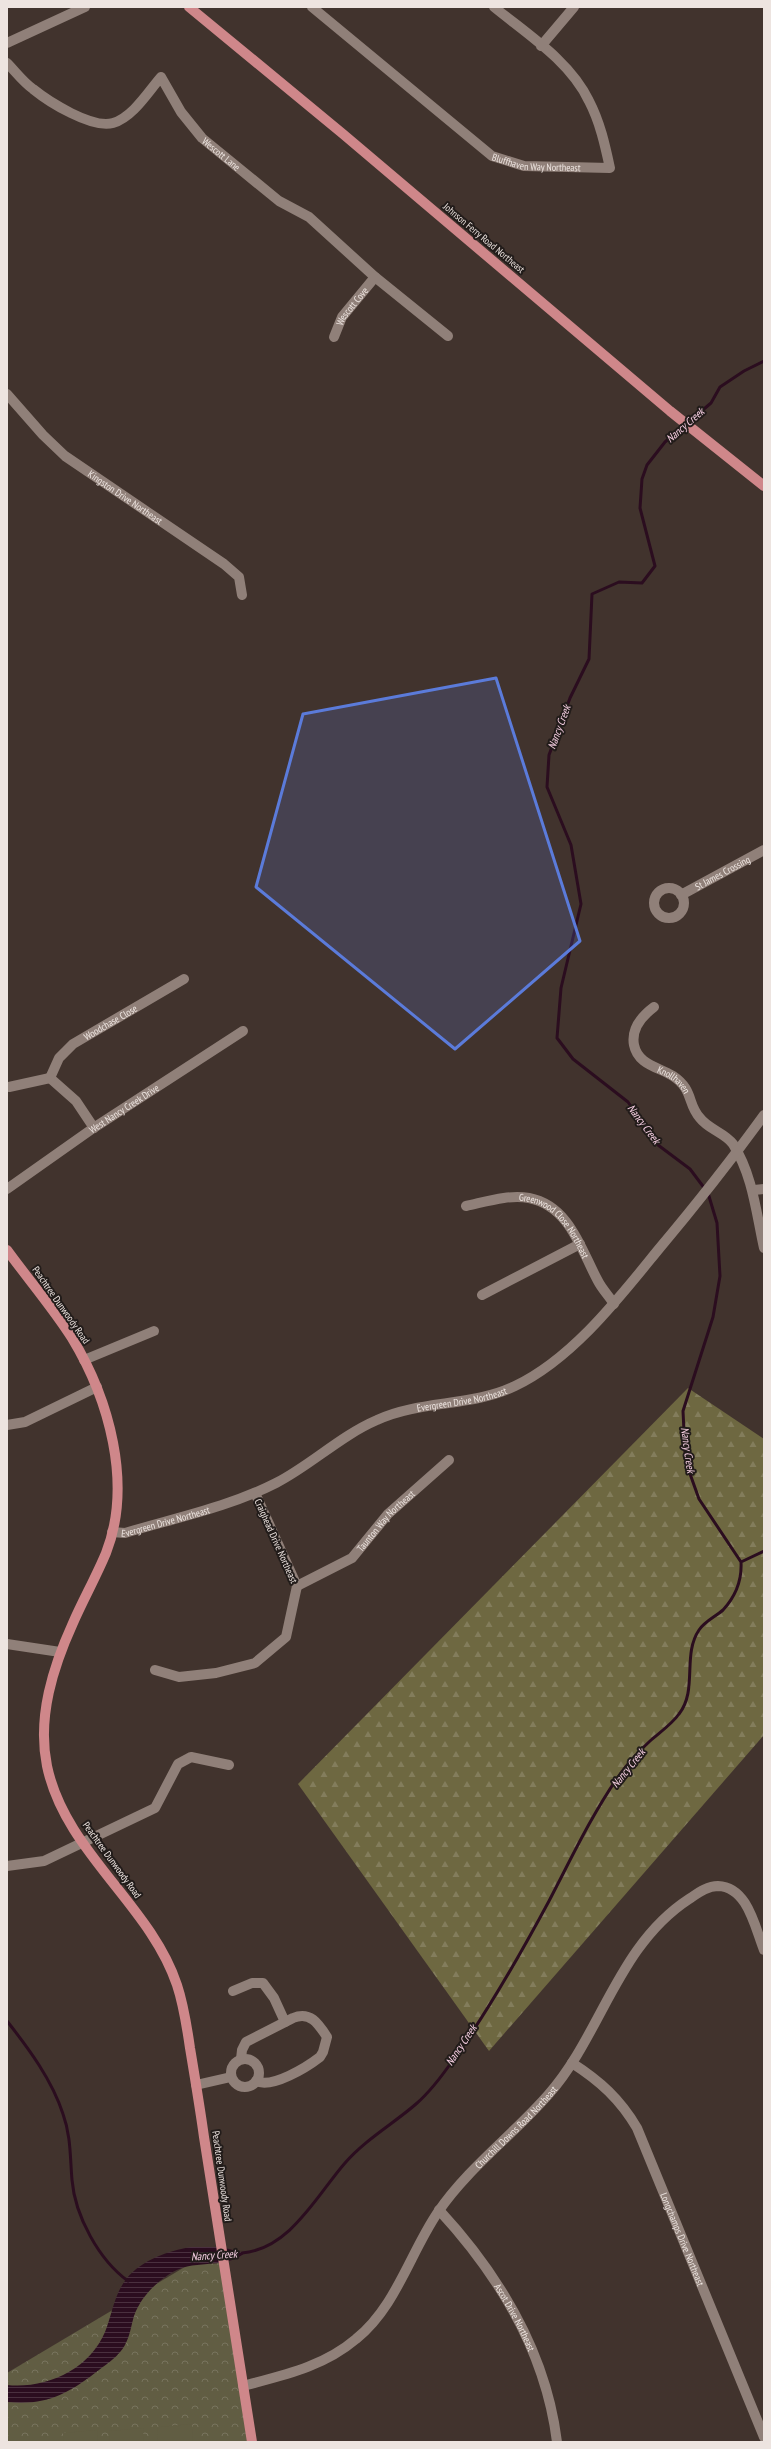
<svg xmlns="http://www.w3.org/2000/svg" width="771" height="2449" viewBox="0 0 771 2449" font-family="'PT Sans Narrow',sans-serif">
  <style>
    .forest { fill: url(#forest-firs) }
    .park { fill: url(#park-crowns) }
    .pitch { fill: #615d43 }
    .water { fill: url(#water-rules) }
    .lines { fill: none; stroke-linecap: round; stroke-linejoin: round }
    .stream { stroke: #2b0d1f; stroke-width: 3 }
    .minor { stroke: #908079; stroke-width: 10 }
    .major { stroke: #cf878a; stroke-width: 10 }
    .marked { fill: #5b7bda; fill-opacity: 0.2; stroke: #5b7bda; stroke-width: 3; stroke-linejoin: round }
    .labels { text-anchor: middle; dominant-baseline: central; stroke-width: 4; stroke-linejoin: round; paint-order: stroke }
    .street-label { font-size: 10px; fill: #ede4e0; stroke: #221c1a }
    .water-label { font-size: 11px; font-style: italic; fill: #f9d1e5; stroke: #221c1a }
  </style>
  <defs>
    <pattern id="forest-firs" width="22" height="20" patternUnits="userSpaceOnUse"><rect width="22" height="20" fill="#6e6841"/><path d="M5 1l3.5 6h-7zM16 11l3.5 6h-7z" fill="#837d5c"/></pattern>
    <pattern id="park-crowns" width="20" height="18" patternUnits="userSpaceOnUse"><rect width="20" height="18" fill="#615d43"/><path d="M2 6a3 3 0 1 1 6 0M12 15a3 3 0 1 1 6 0" fill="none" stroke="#78745e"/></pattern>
    <pattern id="water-rules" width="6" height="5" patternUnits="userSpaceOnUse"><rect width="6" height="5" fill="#2b0d1f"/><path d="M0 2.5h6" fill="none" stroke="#4a303f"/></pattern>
  </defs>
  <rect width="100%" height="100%" fill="#41332d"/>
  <!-- forest -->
  <path class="forest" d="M688 1388 764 1439V1735L489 2051 298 1784Z"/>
  <!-- park -->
  <path class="park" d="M220 2246 253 2442H7V2373Z"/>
  <!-- pitch -->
  <path class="pitch" d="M192 2424 193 2442H158L157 2427Z
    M143 2428 144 2442H110L109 2431Z
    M97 2430 98 2442H64L63 2433Z"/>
  <!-- water -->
  <path class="water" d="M191 2247H221L245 2253C222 2271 193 2257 168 2275 153 2285 140 2299 134 2316 131 2326 130 2336 125 2345 119 2356 108 2363 99 2370 68 2394 46 2406 7 2402V2385C46 2389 89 2370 105 2332 112 2315 114 2294 127 2278 142 2260 168 2251 191 2247Z"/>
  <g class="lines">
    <!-- stream -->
    <path class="stream" d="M705 1189 690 1169 658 1145 628 1102 573 1059 557 1038 561 988 581 904 571 845 547 787 549 755 570 698 589 659 592 594 619 582 642 583 655 566 640 508 642 479 647 465 665 442 711 403 720 387 744 371 764 361
      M741 1562 764 1551
      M7 2021C29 2049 52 2080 63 2114 71 2136 70 2157 72 2180 75 2216 99 2260 128 2281
      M242 2253C290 2249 317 2195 345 2163 366 2139 393 2124 416 2104 431 2091 442 2076 453 2060 489 2010 520 1955 549 1901 571 1859 591 1816 618 1777 627 1764 638 1752 650 1741 659 1733 672 1724 679 1714 698 1690 682 1655 699 1630 705 1621 715 1617 723 1610 735 1597 742 1580 741 1562L699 1499 689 1471 685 1452 683 1411 713 1317 720 1276 717 1223 708 1193"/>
    <!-- minor -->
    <g class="minor">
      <path id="s1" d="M312 7 492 156 524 166 610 168C605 145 600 122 589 101 570 61 527 34 494 7"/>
      <path d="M7 43 85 7"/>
      <path d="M541 46 574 7"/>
      <path id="s2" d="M7 63C15 71 23 82 33 89 49 102 92 129 113 123 133 117 148 92 161 77L181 112 202 138 279 201 309 217 375 277 448 336"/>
      <path id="s3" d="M334 337 342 317 375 277"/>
      <path id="s4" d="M7 394 43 435 65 456 224 564 239 577 242 595"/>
      <circle cx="669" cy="903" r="15"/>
      <path id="s5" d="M681 895 764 850"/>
      <path id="s6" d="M654 1007C642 1016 631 1029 634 1045 638 1065 659 1067 673 1076 694 1090 687 1104 700 1118 708 1129 725 1133 733 1144 753 1176 756 1212 764 1248"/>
      <path id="s7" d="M50 1078 59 1058 73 1044 184 979"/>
      <path d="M50 1078 76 1101 94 1128"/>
      <path d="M9 1087 50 1078"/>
      <path id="s8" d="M7 1189 92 1129 243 1031"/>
      <path d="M754 1190 764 1189"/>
      <path id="s9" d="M466 1206C485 1202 509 1194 529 1198 570 1206 581 1250 598 1281 602 1289 609 1296 614 1304"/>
      <path d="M482 1295 580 1244"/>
      <path d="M84 1360 154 1331"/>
      <path d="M7 1425 25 1422 97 1387"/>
      <path id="s10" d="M112 1532 125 1533C175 1518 229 1507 276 1483 311 1465 340 1436 377 1420 420 1400 472 1407 515 1386 572 1359 619 1298 658 1250 695 1206 730 1162 764 1115"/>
      <path id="s11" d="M297 1586 352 1558 388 1514 449 1460"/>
      <path d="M7 1644 60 1652"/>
      <path d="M155 1670 179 1677 216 1673 255 1663 286 1637 297 1586 255 1493"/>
      <path d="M7 1866 44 1861 155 1808 178 1764 191 1757 229 1765"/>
      <path d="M233 1991 252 1983H263L274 1998 285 2022"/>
      <circle cx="245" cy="2073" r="14"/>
      <path d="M241 2059 242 2050 246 2042 293 2018C310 2011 318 2023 327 2037L323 2052 320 2057C307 2067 272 2089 256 2081"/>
      <path id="s12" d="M572 2063C600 2081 620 2099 637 2128L764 2437"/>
      <path d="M196 2085 231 2077"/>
      <path id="s13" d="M439 2210C499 2275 546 2353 557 2442"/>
      <path id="s14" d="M243 2386C284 2375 323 2367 356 2339 396 2307 410 2253 438 2212 468 2168 513 2135 548 2095 602 2034 617 1946 689 1899 698 1893 707 1886 718 1886 748 1887 755 1928 764 1950"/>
    </g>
    <!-- major -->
    <path class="major" d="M189 7 343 134 670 411 764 486
      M7 1250C28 1279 53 1308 72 1338 109 1399 133 1484 106 1553 96 1577 83 1600 73 1623 53 1667 37 1717 47 1766 65 1852 150 1904 177 1985 184 2006 187 2027 190 2048 195 2078 200 2108 204 2137 220 2239 236 2340 252 2442"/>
  </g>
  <!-- marked area -->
  <path class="marked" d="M496 678 580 941 455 1049 256 887 303 714Z"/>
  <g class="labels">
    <!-- street labels -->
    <g class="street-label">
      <text stroke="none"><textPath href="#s2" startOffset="292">Wescott Lane</textPath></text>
      <text stroke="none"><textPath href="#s1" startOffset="279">Bluffhaven Way Northeast</textPath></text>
      <text transform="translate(484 238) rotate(40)">Johnson Ferry Road Northeast</text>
      <text stroke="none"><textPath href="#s3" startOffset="36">Wescott Cove</textPath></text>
      <text stroke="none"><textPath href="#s4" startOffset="158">Kingston Drive Northeast</textPath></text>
      <text stroke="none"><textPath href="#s5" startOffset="47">St James Crossing</textPath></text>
      <text stroke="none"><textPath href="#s7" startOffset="85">Woodchase Close</textPath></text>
      <text stroke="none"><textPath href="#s6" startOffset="100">Knollhaven</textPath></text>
      <text stroke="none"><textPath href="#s8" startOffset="142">West Nancy Creek Drive</textPath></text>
      <text stroke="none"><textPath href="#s9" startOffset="102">Greenwood Close Northeast</textPath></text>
      <text transform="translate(61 1305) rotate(55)">Peachtree Dunwoody Road</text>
      <text stroke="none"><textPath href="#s10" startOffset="379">Evergreen Drive Northeast</textPath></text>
      <text stroke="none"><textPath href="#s10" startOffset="55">Evergreen Drive Northeast</textPath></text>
      <text stroke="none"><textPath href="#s11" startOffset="112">Taunton Way Northeast</textPath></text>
      <text transform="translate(276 1541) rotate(66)">Craighead Drive Northeast</text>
      <text transform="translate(112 1860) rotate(54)">Peachtree Dunwoody Road</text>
      <text stroke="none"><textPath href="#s14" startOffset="391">Churchill Downs Road Northeast</textPath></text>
      <text transform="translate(222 2176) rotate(82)">Peachtree Dunwoody Road</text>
      <text stroke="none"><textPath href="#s12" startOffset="213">Longchamps Drive Northeast</textPath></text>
      <text stroke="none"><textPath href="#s13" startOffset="132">Ascot Drive Northeast</textPath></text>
    </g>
    <!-- water labels -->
    <g class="water-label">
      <text transform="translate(685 425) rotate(-41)">Nancy Creek</text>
      <text transform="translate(559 727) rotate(-70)">Nancy Creek</text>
      <text transform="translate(644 1124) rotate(53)">Nancy Creek</text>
      <text transform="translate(688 1450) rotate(82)">Nancy Creek</text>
      <text transform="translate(628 1768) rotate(-51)">Nancy Creek</text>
      <text transform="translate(461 2045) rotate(-56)">Nancy Creek</text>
      <text transform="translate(214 2255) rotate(-4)">Nancy Creek</text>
    </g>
  </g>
  <!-- border -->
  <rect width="771" height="2449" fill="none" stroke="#ede4e0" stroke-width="16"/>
</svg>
